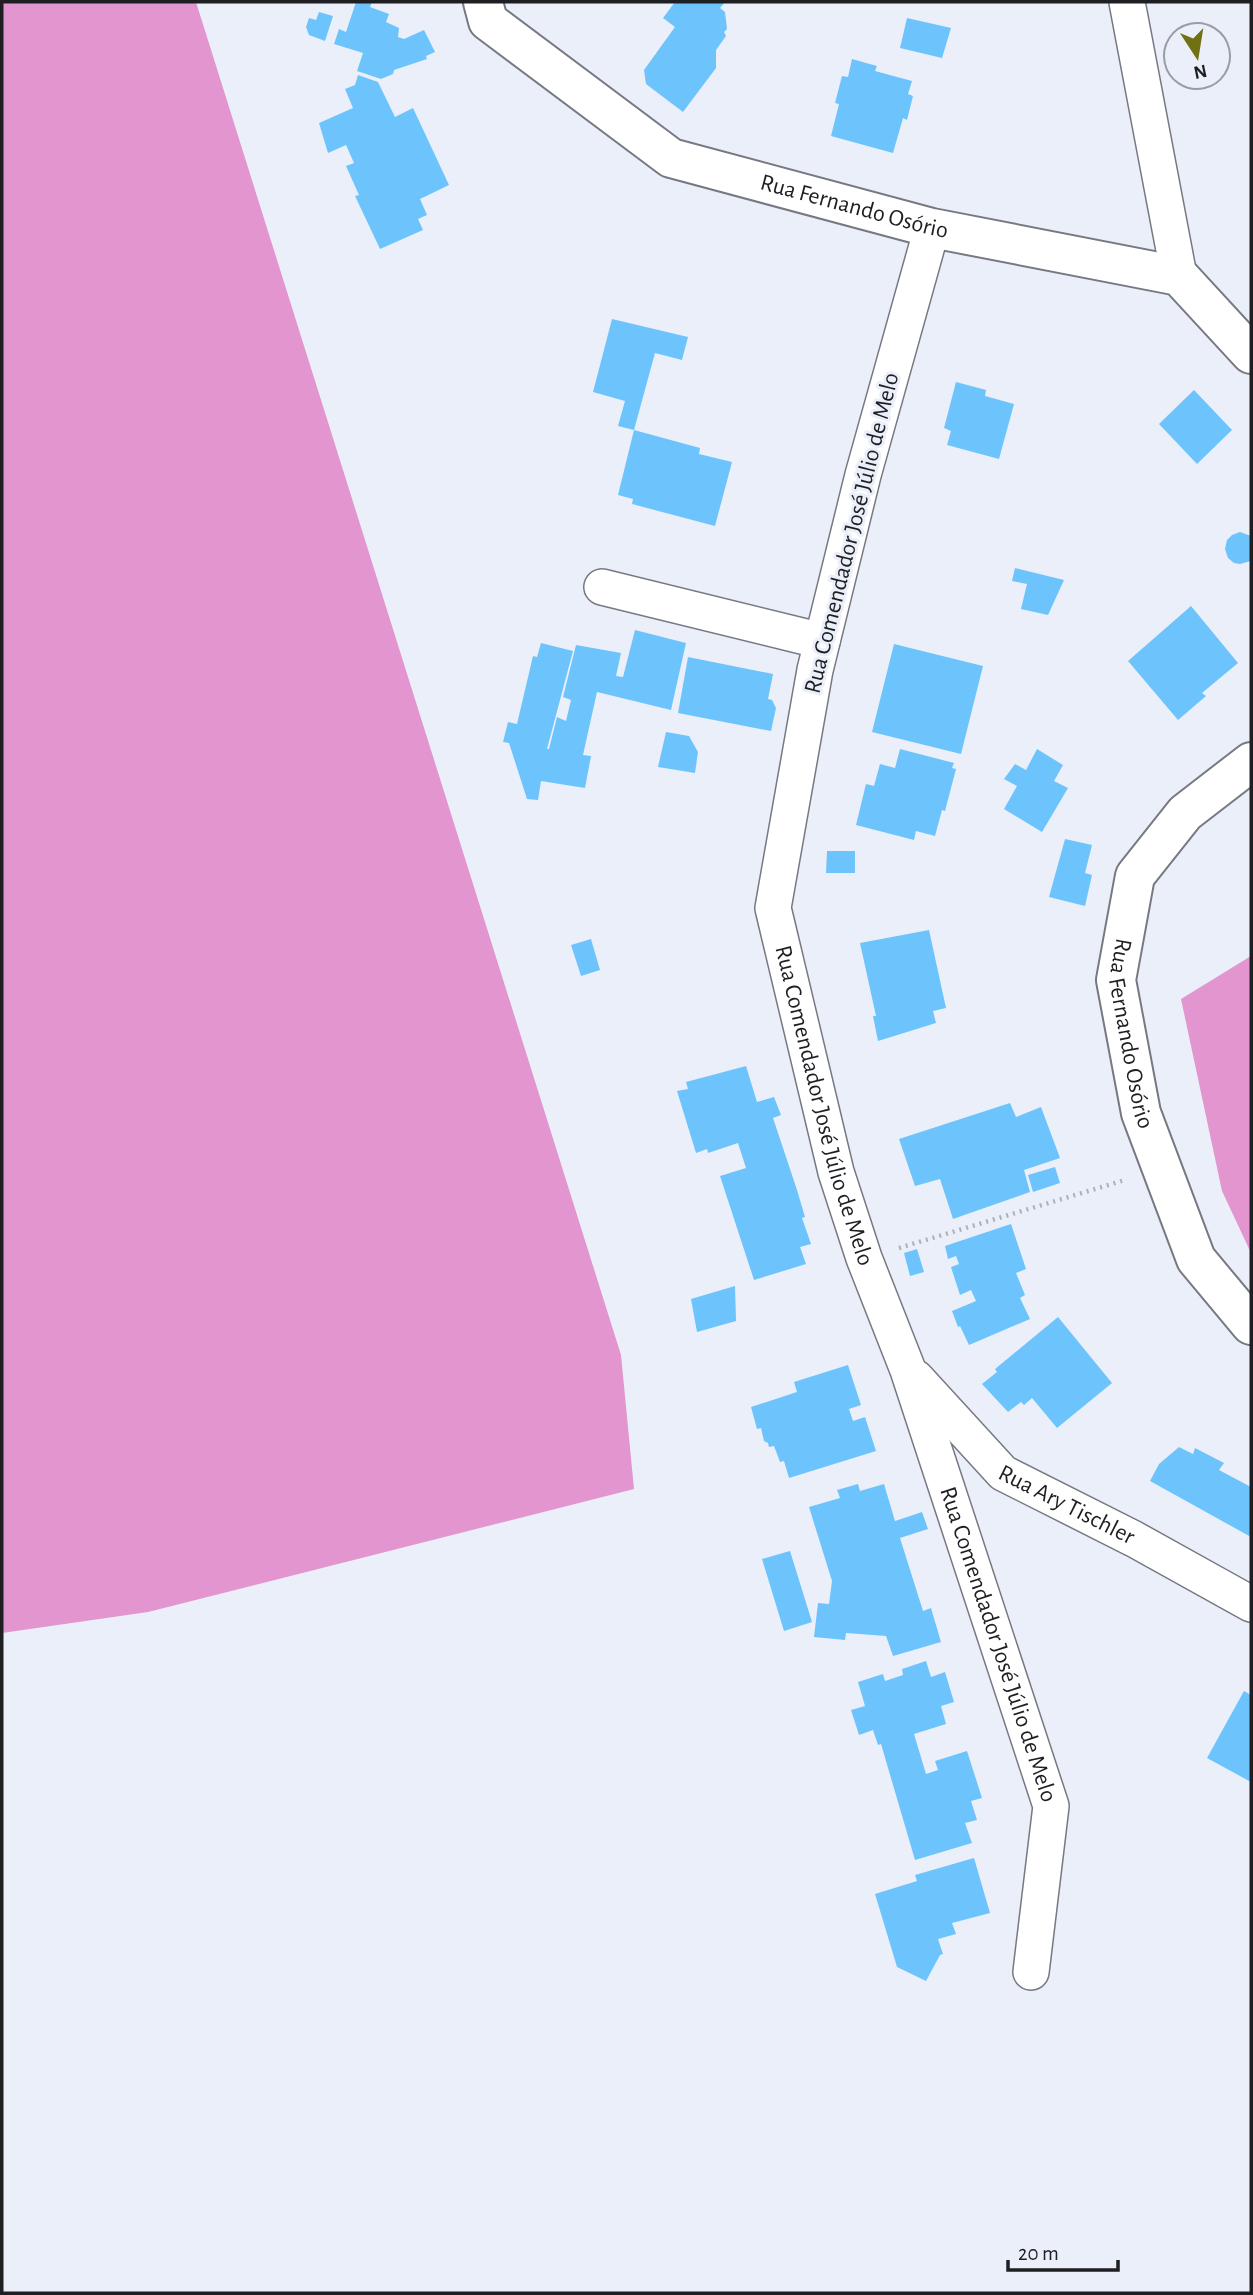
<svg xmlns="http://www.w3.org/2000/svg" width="1253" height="2295" viewBox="0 0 1253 2295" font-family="'Alegreya Sans',sans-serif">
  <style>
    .forest { fill: #e295ce }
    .building { fill: #6dc4fd }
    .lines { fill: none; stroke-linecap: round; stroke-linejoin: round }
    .street-casing { stroke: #767982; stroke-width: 38 }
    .secondary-casing { stroke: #767982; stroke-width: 42 }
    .path { stroke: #adb0b8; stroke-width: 4.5; stroke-dasharray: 2 5; stroke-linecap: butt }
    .street { stroke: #fff; stroke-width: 35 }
    .secondary { stroke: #fff; stroke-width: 38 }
    .labels { text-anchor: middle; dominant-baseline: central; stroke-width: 6; stroke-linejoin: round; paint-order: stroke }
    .street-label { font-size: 24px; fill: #1e1f23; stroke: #ebeff9 }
  </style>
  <rect width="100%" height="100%" fill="#ebeff9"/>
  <!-- forest -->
  <path class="forest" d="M2 2H196L621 1355 634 1489 148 1612 2 1633Z
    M1251 956V1253L1222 1191 1181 999Z"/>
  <!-- building -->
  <path class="building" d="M356 2H372L370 7 389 14 386 22 399 28 398 37 404 39 424 30 435 52 426 56 427 59 394 70 393 74 381 79 357 71 363 53 334 44 339 29 346 32Z
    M675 2H725L720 8 725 12 727 29 724 32 726 36 716 50V68L683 112 646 84 644 70 675 27 663 18Z
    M319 12 333 16 325 41 309 35 306 27 309 18 316 20Z
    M907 18 951 28 942 58 900 48Z
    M852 59 877 66 875 71 912 81 908 94 913 96 907 120 903 118 893 153 831 136 839 104 835 103 842 76 848 77Z
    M358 75 378 82 395 117 413 108 449 185 420 199 427 215 418 219 423 230 380 249 355 196 359 195 346 166 354 163 346 145 328 153 319 123 353 108 345 89 355 85Z
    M612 319 688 337 682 360 655 353 634 430 618 426 625 401 593 392Z
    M956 382 986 390 985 396 1014 404 999 459 947 445 951 431 944 428Z
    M1194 390 1232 430 1197 464 1159 424Z
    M634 430 700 448 699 454 732 462 715 526 632 504 633 499 618 495Z
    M1240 532 1251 536V561L1240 564 1234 563 1228 558 1225 549 1227 540 1232 535Z
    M1015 568 1064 580 1048 615 1021 609 1027 584 1012 581Z
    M1191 606 1238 663 1202 693 1206 696 1178 720 1128 661Z
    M635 630 686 643 671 710 597 692 583 755 591 756 585 788 541 781 538 800 527 799 509 743 503 742 508 722 517 724 533 656 537 657 541 643 573 651 547 749H549L557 717 566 721 571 700 563 697 576 645 621 653 616 676 623 677Z
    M894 644 983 666 961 754 872 732Z
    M688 657 773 674 768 699 772 700 776 708 771 731 678 713Z
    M666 732 689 736 698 752 695 773 658 767Z
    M900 749 954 763 952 768 956 769 945 811 942 810 935 836 916 831 914 840 856 825 866 784 874 786 880 764 895 768Z
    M1037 749 1063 765 1054 781 1068 788 1042 832 1004 809 1017 786 1004 779 1015 764 1026 770Z
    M1065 839 1092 845 1085 873 1092 875 1085 906 1049 897Z
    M827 851H855V873H826Z
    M929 930 946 1008 933 1011 936 1023 878 1041 873 1016H876L860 943Z
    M591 939 600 970 581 976 571 945Z
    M746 1066 757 1102 774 1097 781 1115 773 1118 797 1190 805 1217 802 1218 811 1244 800 1247 806 1264 754 1280 720 1176 746 1168 738 1143 708 1153 707 1149 696 1153 677 1091 688 1089 686 1082Z
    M1010 1103 1016 1117 1041 1107 1060 1158 1024 1170 1030 1192 953 1219 940 1179 915 1186 899 1139Z
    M1055 1167 1060 1183 1033 1192 1028 1175Z
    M1011 1224 1026 1269 1016 1273 1025 1295 1020 1298 1030 1319 969 1345 960 1326 958 1327 952 1311 976 1301 971 1290 960 1295 951 1267 959 1264 956 1256 948 1259 945 1246Z
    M917 1249 924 1272 910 1276 904 1253Z
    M735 1286 736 1321 697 1332 691 1299Z
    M1058 1317 1112 1383 1057 1428 1032 1398 1024 1405 1021 1402 1008 1412 982 1384 997 1372 995 1369Z
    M848 1365 861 1405 849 1409 853 1421 865 1417 876 1451 789 1478 784 1461 780 1462 774 1446 769 1447 768 1443 764 1441 761 1428 757 1429 751 1407 797 1392 794 1382Z
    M1179 1447 1193 1454 1195 1448 1224 1463 1219 1470 1251 1487V1537L1150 1481 1159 1464Z
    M858 1484 860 1491 884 1484 895 1521 922 1512 928 1529 900 1538 923 1611 931 1608 941 1642 893 1656 886 1636 846 1633 845 1640 814 1637 818 1603 829 1604 832 1581 809 1507 840 1498 837 1490Z
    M790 1551 812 1622 784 1631 762 1559Z
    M926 1661 931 1677 945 1672 954 1702 941 1706 946 1724 914 1734 926 1774 938 1770 935 1761 967 1751 982 1798 971 1801 977 1820 965 1823 972 1843 915 1860 881 1744 878 1745 873 1730 859 1735 851 1710 865 1706 858 1682 883 1674 885 1681 903 1675 902 1669Z
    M1244 1691 1251 1695V1782L1207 1758Z
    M974 1858 990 1913 952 1923 956 1934 938 1939 943 1954 940 1955 926 1981 897 1967 875 1894 917 1881 915 1875Z"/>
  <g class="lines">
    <!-- street casing -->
    <g class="street-casing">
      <g id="street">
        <path d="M1127 2 1179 276"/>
        <path id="s1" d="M932 228 863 475 815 670 773 908 836 1172 864 1258 908 1370 1051 1806 1031 1972"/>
        <path d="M602 587 822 641"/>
        <path id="s2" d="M916 1378 1003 1473 1134 1539 1251 1604"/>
      </g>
    </g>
    <!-- secondary casing -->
    <g class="secondary-casing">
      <g id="secondary">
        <path id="s3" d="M483 2 488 21 671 158 932 228 1179 276 1251 354"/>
        <path id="s4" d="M1251 762 1185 813 1135 876 1116 980 1141 1113 1196 1259 1251 1325"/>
      </g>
    </g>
    <!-- path -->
    <path class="path" d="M899 1248 1125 1180"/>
    <!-- street -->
    <use href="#street" class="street"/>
    <!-- secondary -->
    <use href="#secondary" class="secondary"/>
  </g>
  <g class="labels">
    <!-- street labels -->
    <g class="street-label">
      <text stroke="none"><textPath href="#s3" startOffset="438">Rua Fernando Osório</textPath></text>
      <text transform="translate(852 533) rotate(-76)">Rua Comendador José Júlio de Melo</text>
      <text stroke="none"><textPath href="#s4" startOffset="324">Rua Fernando Osório</textPath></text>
      <text stroke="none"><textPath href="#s1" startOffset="903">Rua Comendador José Júlio de Melo</textPath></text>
      <text stroke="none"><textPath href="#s2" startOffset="200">Rua Ary Tischler</textPath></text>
      <text stroke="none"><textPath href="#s1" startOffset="1470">Rua Comendador José Júlio de Melo</textPath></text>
    </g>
  </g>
  <!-- border -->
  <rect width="1253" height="2295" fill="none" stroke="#1e1f23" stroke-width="7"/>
  <!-- north arrow -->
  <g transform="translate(1197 56) rotate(168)"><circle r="33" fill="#ebeff9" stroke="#999ca3" stroke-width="2"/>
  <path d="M0-5L12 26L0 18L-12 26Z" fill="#717012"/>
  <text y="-10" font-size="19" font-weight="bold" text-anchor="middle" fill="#1e1f23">N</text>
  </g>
  <!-- scale -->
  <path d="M1008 2260v10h110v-10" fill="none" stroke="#1e1f23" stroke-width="3.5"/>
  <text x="1018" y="2260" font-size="21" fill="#1e1f23" stroke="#ebeff9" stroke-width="5" paint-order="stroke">20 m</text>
</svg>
